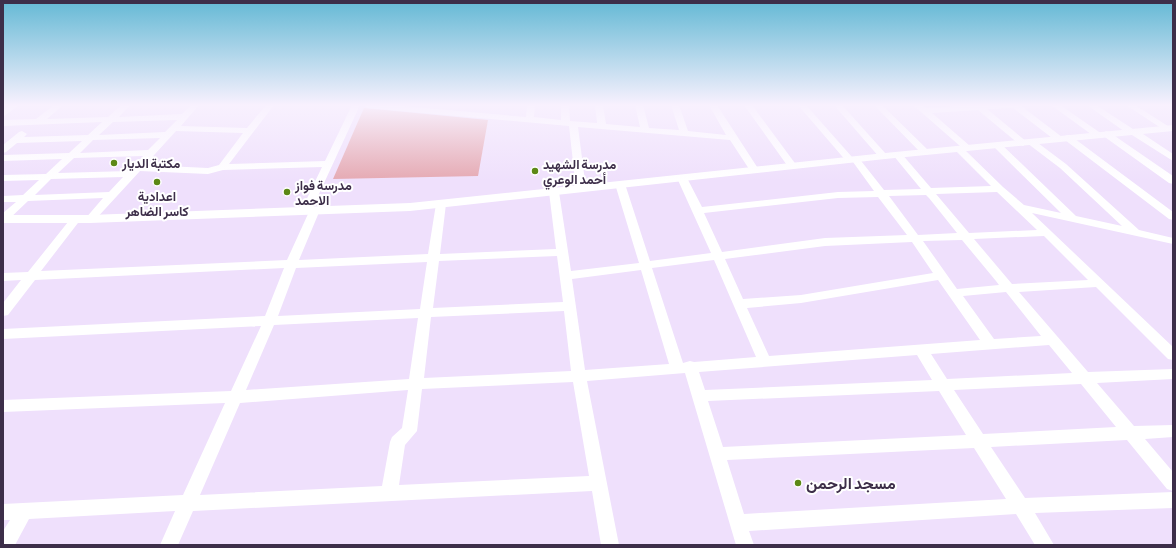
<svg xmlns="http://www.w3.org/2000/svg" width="1176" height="548" viewBox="0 0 1176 548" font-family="'Asap Condensed',Vazirmatn,sans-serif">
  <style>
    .green { fill: #e5a9b2 }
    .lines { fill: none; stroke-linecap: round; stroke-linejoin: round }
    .minor { fill: #fff; fill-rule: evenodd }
    .tertiary { fill: #fff; fill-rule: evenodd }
    .poi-dot { fill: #5c8816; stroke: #fff; stroke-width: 1.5 }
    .labels { text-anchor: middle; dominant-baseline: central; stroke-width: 4; stroke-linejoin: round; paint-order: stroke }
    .poi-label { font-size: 13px; font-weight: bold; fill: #3d2e49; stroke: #fff; text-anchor: start }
    .near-poi-label { font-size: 16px; font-weight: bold; fill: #3d2e49; stroke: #fff; text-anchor: start }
  </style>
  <rect width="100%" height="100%" fill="#efe0fc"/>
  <!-- green -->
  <path class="green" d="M364 108 488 120 478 176 333 179Z"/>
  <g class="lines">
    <!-- minor -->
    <path class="minor" d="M10 105H19L3 117V110Z
      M54 105H63L47 119 108 117 121 105H130L119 117 182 114 191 105H199L181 126 247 128 266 105H274L229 164 325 161 352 105H360L313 207 319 208 320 210 299 260 428 254 436 204 441 201 446 204 440 254 556 249 549 192 554 189 559 192 571 271 639 263 615 184 616 182H624L625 184 650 261 711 253 677 178 678 176H686L702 207 838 192 874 191 853 162H847L798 105H806L852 157H858L884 190 921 189 893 155 898 152 901 153 931 188 991 186 954 149 956 147 960 146 913 105H922L926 108 973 105H1020L1062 137 1064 139 1062 141H1056L1013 108 987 109 1027 142 1031 139 1034 140 1066 164 1139 230 1173 238V244L1032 213 1173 347V360L1168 359 1096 287 1019 292 1088 372 1173 369V379L1097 383 1134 426 1173 425V437L1145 439 1173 472V491L1167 489 1127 440 991 447 1025 498 1173 492V508L1035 513 1054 545H1035L1016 514 749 531 754 545H736L685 373 587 381 619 545H601L592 491 193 511 178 545H160L175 511 29 519 15 545H3V531L10 520H3V504L183 495 225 403 3 412V400L231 391 261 326 3 339V329L265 316 284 268 35 280 8 315 3 316V303L21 280 3 281V273L28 272 72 217 76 216 81 219 41 271 287 260 308 214 302 213 301 211 322 167 223 170 208 174 140 171 94 221 90 222 85 219 103 198 28 201 7 221 3 222V213L16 202H3V196L23 195 39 180 3 181V175L46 174 62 159 3 161V155L69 153 82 141 17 143 6 152 3 153V145L19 132 22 131 27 134 24 137 88 135 102 122 3 126V120L36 119ZM978 110 1020 145 1023 146 1027 143 1060 168 1122 226 1076 216 1000 143H994L992 145 994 147 1061 213 1024 205 1003 187 966 151 970 150 972 148 970 146 932 113ZM177 120 165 132 99 135 113 122ZM176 131 243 133 219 165 208 168 145 165ZM160 138 148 150 80 153 93 140ZM143 156 129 171 58 173 74 158ZM123 177 109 192 35 195 51 179ZM997 192 1037 230 969 233 936 194ZM926 195 929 198 957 233 918 235 889 196ZM878 197 907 235 825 238 722 252 704 213 838 198ZM1044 236 1088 280 1012 284 974 239ZM962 240 996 281 999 285 957 289 923 241ZM912 242 933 273 801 295 743 299 725 259 825 246ZM557 256 563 302 433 308 439 261ZM714 260 756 357 694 362 690 361 683 363 652 268ZM427 262 420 309 278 316 296 268ZM641 270 669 364 585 370 572 279ZM938 280 980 340 769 356 747 308 801 303ZM1006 292 1041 336 994 339 963 296ZM564 311 571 371 424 378 431 317ZM418 318 409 379 246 390 274 325ZM1049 345 1072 373 947 379 931 354ZM917 355 932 380 705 390 699 372ZM573 382 589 476 399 485 405 445 417 431 422 389ZM1081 384 1116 427 983 434 954 390ZM408 390 402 428 392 437 390 442 382 486 200 495 240 403ZM939 391 966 435 723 447 708 401ZM974 448 1006 499 744 514 727 460Z
      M363 105H391L526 117 527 105H535L534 117 561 120V105H569L570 121 597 123 595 105H603L606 124 640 127 635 105H643L649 128 679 130 671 105H679L688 131 726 135 709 105H717L759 170 754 173 751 172 730 140 578 127 586 189 581 192 576 189 569 126 367 108Z
      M744 105H752L797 166 795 168H789Z
      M834 105H842L886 154 888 156 886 158H880Z
      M874 105H882L928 150 930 152 928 154H922Z
      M1051 105H1060L1102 134 1106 131 1109 132 1173 176V184L1169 183 1102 135 1098 138 1095 137Z
      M1087 105H1096L1133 129 1137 130 1173 154V161L1132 135 1128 134Z
      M1126 105H1135L1171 128 1170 130H1164Z
      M1068 135 1071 136 1173 212V220L1169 219 1065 140 1063 138 1065 136Z"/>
    <!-- tertiary -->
    <path class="tertiary" d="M1173 125V131L885 159 410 211 90 223H3V215H90L410 203 885 153Z"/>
  </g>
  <!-- sky -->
  <linearGradient id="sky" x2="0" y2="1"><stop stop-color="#64b9d5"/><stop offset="0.58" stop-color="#f8f1fe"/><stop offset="1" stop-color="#f8f1fe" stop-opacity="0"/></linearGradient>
  <rect width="1176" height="181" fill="url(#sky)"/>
  <!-- markers -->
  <g class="poi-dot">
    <circle cx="114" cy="163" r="4"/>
    <circle cx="535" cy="171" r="4"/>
    <circle cx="157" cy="182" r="4"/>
    <circle cx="287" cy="192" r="4"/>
    <circle cx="798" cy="483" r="4"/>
  </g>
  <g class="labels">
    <!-- poi labels -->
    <g class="poi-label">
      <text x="122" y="163">مكتبة الديار</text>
      <text x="543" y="164">مدرسة الشهيد<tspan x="543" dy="15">أحمد الوعري</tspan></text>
      <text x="295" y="185">مدرسة فواز<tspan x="295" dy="15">الاحمد</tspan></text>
      <text x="157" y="196" text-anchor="middle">اعدادية<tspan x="157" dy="15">كاسر الضاهر</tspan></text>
    </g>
    <!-- near-poi labels -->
    <g class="near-poi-label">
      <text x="806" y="483">مسجد الرحمن</text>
    </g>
  </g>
  <!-- border -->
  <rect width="1176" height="548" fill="none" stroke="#3d2e49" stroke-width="8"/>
</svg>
